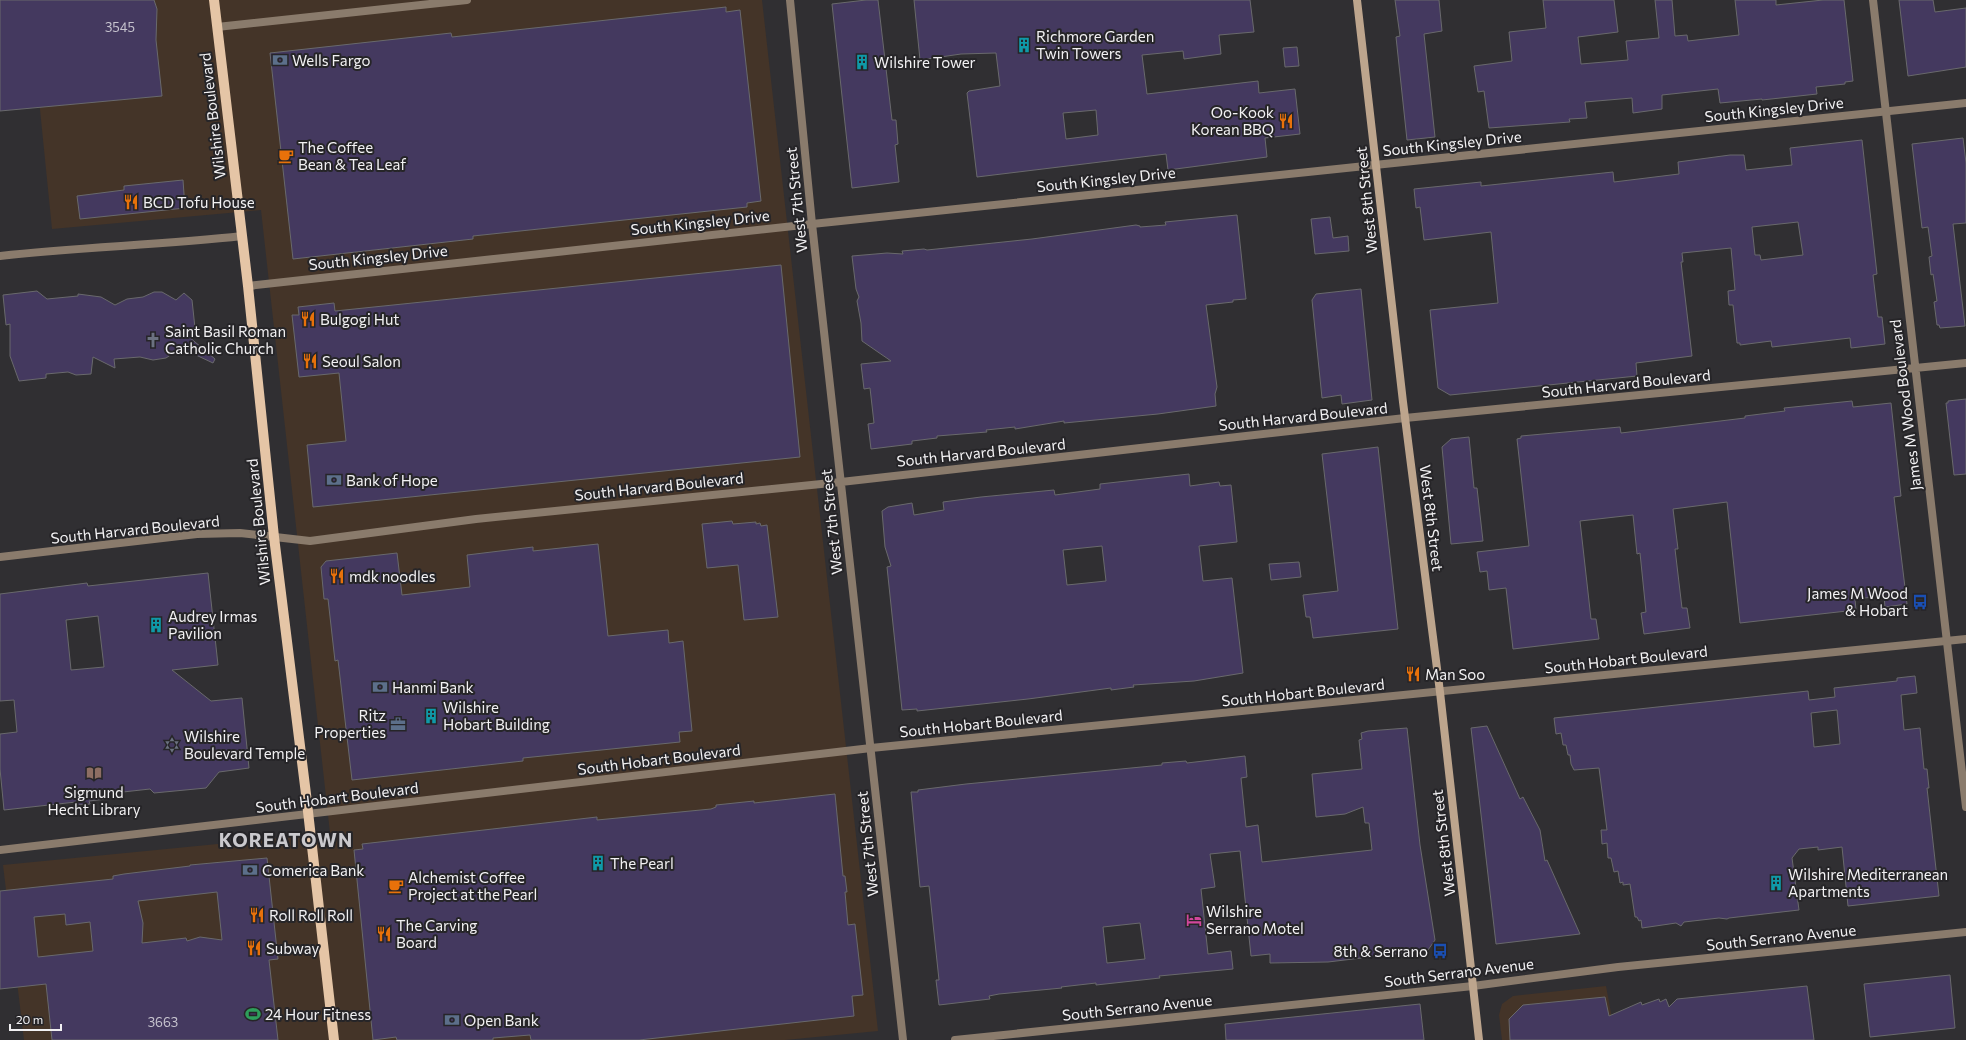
<svg xmlns="http://www.w3.org/2000/svg" width="1966" height="1040" viewBox="0 0 1966 1040" font-family="Commissioner,sans-serif">
  <style>
    .commercial { fill: #443428 }
    .building { fill: #44395f; stroke: #69696c; fill-rule: evenodd }
    .lines { fill: none; stroke-linecap: round; stroke-linejoin: round }
    .minor { stroke: #8a7b6c; stroke-width: 8 }
    .tertiary { stroke: #8a7b6c; stroke-width: 8 }
    .secondary { stroke: #bda58d; stroke-width: 8 }
    .primary { stroke: #e5c5a6; stroke-width: 10 }
    .labels { text-anchor: middle; dominant-baseline: central; stroke-width: 4; stroke-linejoin: round; paint-order: stroke }
    .number-label { font-size: 13px; fill: #c6c3ce }
    .poi-label { font-size: 15px; fill: #f2f1f3; stroke: #262528; text-anchor: start }
    .street-label { font-size: 15px; fill: #f2f1f3; stroke: #262528 }
    .district-label { font-size: 19px; font-weight: bold; letter-spacing: 1px; fill: #cac9cd; stroke: #262528 }
  </style>
  <rect width="100%" height="100%" fill="#302f32"/>
  <!-- commercial -->
  <path class="commercial" d="M29 0H762L878 1031 785 1040H24L3 865 330 833 261 210 52 229Z
    M1606 986 1616 1040H1502L1499 1015 1502 1004 1513 996Z"/>
  <!-- building -->
  <path class="building" d="M0 0H154L157 9 156 40 162 96 0 111Z
    M866 0H878L892 120H896L898 144 895 145 899 182 852 188 832 4Z
    M914 0H1250L1254 32 1219 35 1221 54 1184 59 1183 51 1142 55 1147 94 1258 81 1259 93 1295 89 1300 134 1265 138 1267 157 1168 170 1166 154 977 177 967 93 969 91 1000 86 996 53 961 54 920 60ZM1096 110 1098 135 1066 139 1063 113Z
    M1395 0H1439L1442 31 1424 34 1435 137 1407 140 1396 37 1400 36Z
    M1543 0H1614L1618 32 1578 37 1581 64 1628 60 1626 41 1659 38 1655 0H1672L1675 36 1687 35 1688 41 1739 35 1735 0H1776V5L1823 0H1844L1853 81 1845 82V84L1816 87 1817 94 1762 100V99L1720 103 1718 89 1662 95V109L1633 113 1632 98 1585 102 1587 118 1569 119 1570 122 1489 128 1484 91 1478 92 1474 66 1512 61 1509 32 1546 28Z
    M1899 0H1933L1935 12 1966 8V67L1908 76Z
    M726 7V12L740 10 761 201 747 203V207L473 236V239L293 259 270 53 451 33 452 37Z
    M1297 47 1299 66 1285 67 1283 48Z
    M1963 138 1966 163V223L1953 224 1965 326 1940 328 1939 325H1937L1934 302 1937 301 1933 274 1931 275 1929 257 1932 256 1928 227 1922 228 1912 144Z
    M1862 140 1877 274 1873 275 1878 317H1882L1885 344 1851 348 1850 338 1772 347 1771 341 1740 345V343H1737L1733 305H1729L1728 291 1735 290 1731 248 1682 253 1683 262H1681L1692 356 1636 363 1637 376 1450 395 1438 388 1430 310 1498 303 1491 232 1424 240 1420 207 1416 208 1414 189 1481 182V186L1613 172 1614 182 1679 174 1678 162 1730 155H1744L1746 170 1792 165 1790 148ZM1798 222 1803 255 1761 260 1760 255H1755L1752 227Z
    M183 180 185 208 80 219 77 196 124 190V186Z
    M1237 215 1246 299 1233 300V302L1206 305 1217 387 1215 394 1216 406 1158 414 1064 423V421L1015 429V427L986 430 987 432 937 436V438L912 441V444L871 449 868 424 874 423 870 388 864 389 861 364 891 361 862 341 861 323 857 301 859 297 856 289 852 256 887 253 903 254 902 251 924 249 927 250 1032 239 1136 225 1140 226V227L1166 225 1165 222Z
    M1330 217 1333 238 1348 236 1349 251 1315 254 1311 219Z
    M781 265 800 457 313 507 307 445 346 441 339 373 299 377 292 315H299L298 307 334 303 335 311Z
    M1361 289 1372 400 1342 404 1341 395 1322 398 1312 300 1316 294Z
    M37 291 47 299 78 296V294L101 297 115 305 127 299 143 297 154 292H162L176 300 184 293 192 300 195 328 188 336 215 359 213 363 181 348 166 358 153 360 140 357 114 359 115 368 93 357 91 374 76 375 68 372 46 374V378L19 381 10 356V324L6 325 3 295Z
    M1966 399V474L1954 475 1946 403H1948V401Z
    M1852 401 1853 407 1891 403 1901 496 1894 497 1907 604 1885 607 1884 596 1855 599 1856 610 1740 623 1727 502 1673 509 1678 549H1675L1682 608H1687L1690 628 1644 634 1641 613 1646 612 1640 553 1637 554 1633 515 1580 521 1591 619H1596L1599 639 1513 649 1506 588 1489 590 1487 571 1480 572 1477 552 1529 546 1517 439 1521 438V436L1620 427 1621 433 1745 418V416L1785 411 1784 408Z
    M1469 437 1474 488H1477L1483 541 1451 544 1442 447 1451 439Z
    M1378 447 1398 629 1313 638 1310 617H1306L1303 595 1338 591 1322 454Z
    M1189 474 1190 486 1219 482 1220 486 1231 485 1237 542 1199 546 1203 581 1232 578 1243 673 1194 681 1133 685 1134 687 1111 690V688L1028 699 917 711V709L902 710 887 567 891 566 885 547 882 511 888 507 912 503 914 515 944 510 943 502 981 497 1054 490 1055 495 1100 489V484ZM1102 546 1106 581 1067 585 1063 550Z
    M732 521 733 524 756 522V524L760 523 761 526 767 525 778 617 744 620 738 565 707 568 702 524Z
    M598 544 608 636 668 630 669 643 683 641 692 731 679 732 680 742 523 758V761L352 780 338 660 335 661 328 599H324L321 567 326 561 397 553 402 595 470 587 467 555 533 547V551Z
    M1299 562 1301 577 1271 580 1269 564Z
    M208 573 218 665 172 670 211 701 242 698 249 768 219 772 206 788 154 793 150 789 114 793 115 798 89 801 90 804 77 805 76 802 4 810 0 769V734L17 732 14 700 0 701V594L87 583 88 586ZM98 616 104 667 71 670 66 620Z
    M1915 676 1917 693 1901 695 1904 730 1920 728 1924 769H1927L1929 788H1927L1939 896 1848 906 1842 847 1818 850V847L1799 849 1792 858 1799 910 1729 918 1727 919 1719 918 1684 922 1681 926 1676 923 1642 928 1641 920 1639 921 1637 917H1635L1630 884 1623 885V882L1620 883 1618 871 1614 872 1611 858H1608L1607 843 1602 844 1601 830H1607L1599 768 1574 770 1571 764 1570 755H1568L1566 745H1563L1561 733 1556 734 1554 718 1808 691 1809 700 1835 697 1834 688 1897 681V678ZM1837 710 1840 744 1814 747 1811 713Z
    M1487 726 1520 799 1523 797 1540 830 1545 861 1547 860 1580 934 1496 944 1471 728Z
    M1407 728 1420 845 1435 940 1428 950 1328 962 1270 963V954L1251 956 1240 851 1210 854 1215 887 1201 889 1208 954 1231 951 1233 969 1159 976 1160 978 1096 985V983L1061 987 1062 988 999 994 989 996 990 999 939 1005 936 980H939L929 886 920 887 911 792H918V790L966 784 1162 765V763L1186 761 1187 763 1245 756 1247 777 1241 778 1246 827 1258 825 1262 862 1372 850 1369 823H1365L1363 807 1345 814 1316 817 1312 774 1362 769 1359 740 1362 739 1361 733 1368 731ZM1140 923 1145 959 1107 963 1103 927Z
    M835 794 843 876H845L847 892H845L848 925 855 924 863 995 852 996 854 1016 639 1040H531L530 1035 493 1038V1040H397L396 1037 373 1040 354 850 363 849 362 844 597 817V820L711 809 716 807V805L754 801V803Z
    M267 858 278 959 269 960 278 1040H52L46 984 0 989V891L113 879V876L124 874 190 866V865ZM217 892 222 940 200 937 187 941 186 938 142 943 143 923 138 901ZM65 914 66 925 90 922 93 951 38 957 34 917Z
    M1950 975 1955 1028 1870 1037 1864 984Z
    M1807 986 1814 1040H1510L1509 1019 1523 1005 1605 997 1609 1016 1641 1002 1642 1005 1659 999 1660 1002 1666 999 1669 1007 1677 999Z
    M1420 1004 1424 1040H1226L1225 1024Z"/>
  <g class="lines">
    <!-- minor -->
    <path class="minor" d="M217 27 467 0
      M0 256C80 247 161 245 242 236
      M248 286 812 224 1966 103
      M0 850 871 748 1966 639
      M955 1040 1473 986 1618 967 1966 932"/>
    <!-- tertiary -->
    <path class="tertiary" d="M790 0 812 224 903 1040
      M1873 0 1966 807
      M0 557 197 534 240 533 310 541 476 519 841 482 1405 418 1966 363"/>
    <!-- secondary -->
    <path class="secondary" d="M1357 0 1403 402 1440 692 1479 1040"/>
    <!-- primary -->
    <path class="primary" d="M214 0 248 286 274 537 306 794 334 1040"/>
  </g>
  <!-- icons -->
  <defs>
    <g id="building-bare" transform="scale(1.2)"><path d="M-4-6H4V6H1V3H-1V6H-4ZM-2.5-4.3h1.7v1.8h-1.7ZM.8-4.3h1.7v1.8H.8ZM-2.5-1h1.7V.8h-1.7ZM.8-1h1.7V.8H.8Z" fill="#0f9aa8" stroke="#262528" stroke-width="2.5" paint-order="stroke"/></g>
    <g id="bank-bare" transform="scale(1.2)"><path d="M-6-4H6V4H-6ZM0-2.3a2.3 2.3 0 1 0 0 4.6a2.3 2.3 0 1 0 0-4.6Z" fill="#5c6f8a" stroke="#262528" stroke-width="2.5" paint-order="stroke"/></g>
    <g id="restaurant-bare" transform="scale(1.2)"><path d="M-5-6h1v4h1v-4h1v4h1v-4h1v5L-1.5 .5V6h-2V.5L-5-1ZM5-6V6H3V1.5H1.5Q1.5-4 5-6Z" fill="#e8710a" stroke="#262528" stroke-width="2.5" paint-order="stroke"/></g>
    <g id="cafe-bare" transform="scale(1.2)"><path d="M-5.5-4.5H6V0H3Q3 3.5 0 3.5H-2.5Q-5.5 3.5-5.5 0ZM3-3.2v2h1.7v-2ZM-6 4.5H4V6H-6Z" fill="#e8710a" stroke="#262528" stroke-width="2.5" paint-order="stroke"/></g>
    <g id="church-bare" transform="scale(1.2)"><path d="M-1.2-6h2.4v3.5h3.3v2.4h-3.3V6h-2.4V-.1h-3.3v-2.4h3.3Z" fill="#6b7280" stroke="#262528" stroke-width="2.5" paint-order="stroke"/></g>
    <g id="bus-bare" transform="scale(1.2)"><path d="M-5-6H5V4H4V6H2V4H-2V6H-4V4H-5ZM-3.5-4V0h7V-4ZM-3.5 1.2v1.5H-2V1.2ZM2 1.2v1.5H3.5V1.2Z" fill="#1a4fb4" stroke="#262528" stroke-width="2.5" paint-order="stroke"/></g>
    <g id="office-bare" transform="scale(1.2)"><path d="M-6-3h4V-5.5h4V-3h4V5H-6ZM-1-4.5V-3h2v-1.5ZM-6 0V1H6V0Z" fill="#5c6f8a" stroke="#262528" stroke-width="2.5" paint-order="stroke"/></g>
    <g id="synagogue-bare" transform="scale(1.2)"><path d="M0-6.5L5.6 3.2H-5.6ZM0 6.5L5.6-3.2H-5.6Z" fill="#6b7280" stroke="#262528" stroke-width="2.5" paint-order="stroke"/></g>
    <g id="library-bare" transform="scale(1.2)"><path d="M-6-4Q-3-5.5-.7-3.5V5Q-3 3-6 4ZM6-4Q3-5.5 .7-3.5V5Q3 3 6 4Z" fill="#8d6e63" stroke="#262528" stroke-width="2.5" paint-order="stroke"/></g>
    <g id="hotel-bare" transform="scale(1.2)"><path d="M-6-4.5h1.5V1H6V5H4.5V3h-9V5H-6ZM-4 0a1.8 1.8 0 1 1 3.6 0ZM.5 0V-2.5h3Q6-2.5 6 0Z" fill="#d1479c" stroke="#262528" stroke-width="2.5" paint-order="stroke"/></g>
    <g id="stadium-bare" transform="scale(1.2)"><path d="M0-5a6.5 5 0 1 0 0 10a6.5 5 0 1 0 0-10ZM-3.5-1.8h7v3.6h-7Z" fill="#2e9e5b" stroke="#262528" stroke-width="2.5" paint-order="stroke"/></g>
  </defs>
  <g fill-rule="evenodd">
    <use href="#building-bare" x="1024" y="45"/>
    <use href="#bank-bare" x="280" y="60"/>
    <use href="#building-bare" x="862" y="62"/>
    <use href="#restaurant-bare" x="1286" y="121"/>
    <use href="#cafe-bare" x="286" y="156"/>
    <use href="#restaurant-bare" x="131" y="202"/>
    <use href="#restaurant-bare" x="308" y="319"/>
    <use href="#church-bare" x="153" y="340"/>
    <use href="#restaurant-bare" x="310" y="361"/>
    <use href="#bank-bare" x="334" y="480"/>
    <use href="#restaurant-bare" x="337" y="576"/>
    <use href="#bus-bare" x="1920" y="602"/>
    <use href="#building-bare" x="156" y="625"/>
    <use href="#restaurant-bare" x="1413" y="674"/>
    <use href="#bank-bare" x="380" y="687"/>
    <use href="#building-bare" x="431" y="716"/>
    <use href="#office-bare" x="398" y="724"/>
    <use href="#synagogue-bare" x="172" y="745"/>
    <use href="#library-bare" x="94" y="773"/>
    <use href="#building-bare" x="598" y="863"/>
    <use href="#bank-bare" x="250" y="870"/>
    <use href="#building-bare" x="1776" y="883"/>
    <use href="#cafe-bare" x="396" y="886"/>
    <use href="#restaurant-bare" x="257" y="915"/>
    <use href="#hotel-bare" x="1194" y="920"/>
    <use href="#restaurant-bare" x="384" y="934"/>
    <use href="#restaurant-bare" x="254" y="948"/>
    <use href="#bus-bare" x="1440" y="951"/>
    <use href="#stadium-bare" x="253" y="1014"/>
    <use href="#bank-bare" x="452" y="1020"/>
  </g>
  <g class="labels">
    <!-- number labels -->
    <g class="number-label">
      <text x="120" y="27">3545</text>
      <text x="163" y="1022">3663</text>
    </g>
    <!-- poi labels -->
    <g class="poi-label">
      <text x="1036" y="36">Richmore Garden<tspan x="1036" dy="17">Twin Towers</tspan></text>
      <text x="292" y="60">Wells Fargo</text>
      <text x="874" y="62">Wilshire Tower</text>
      <text x="1274" y="112" text-anchor="end">Oo-Kook<tspan x="1274" dy="17">Korean BBQ</tspan></text>
      <text x="298" y="147">The Coffee<tspan x="298" dy="17">Bean &amp; Tea Leaf</tspan></text>
      <text x="143" y="202">BCD Tofu House</text>
      <text x="320" y="319">Bulgogi Hut</text>
      <text x="165" y="331">Saint Basil Roman<tspan x="165" dy="17">Catholic Church</tspan></text>
      <text x="322" y="361">Seoul Salon</text>
      <text x="346" y="480">Bank of Hope</text>
      <text x="349" y="576">mdk noodles</text>
      <text x="1908" y="593" text-anchor="end">James M Wood<tspan x="1908" dy="17">&amp; Hobart</tspan></text>
      <text x="168" y="616">Audrey Irmas<tspan x="168" dy="17">Pavilion</tspan></text>
      <text x="1425" y="674">Man Soo</text>
      <text x="392" y="687">Hanmi Bank</text>
      <text x="443" y="707">Wilshire<tspan x="443" dy="17">Hobart Building</tspan></text>
      <text x="386" y="715" text-anchor="end">Ritz<tspan x="386" dy="17">Properties</tspan></text>
      <text x="184" y="736">Wilshire<tspan x="184" dy="17">Boulevard Temple</tspan></text>
      <text x="94" y="792" text-anchor="middle">Sigmund<tspan x="94" dy="17">Hecht Library</tspan></text>
      <text x="610" y="863">The Pearl</text>
      <text x="262" y="870">Comerica Bank</text>
      <text x="1788" y="874">Wilshire Mediterranean<tspan x="1788" dy="17">Apartments</tspan></text>
      <text x="408" y="877">Alchemist Coffee<tspan x="408" dy="17">Project at the Pearl</tspan></text>
      <text x="1206" y="911">Wilshire<tspan x="1206" dy="17">Serrano Motel</tspan></text>
      <text x="269" y="915">Roll Roll Roll</text>
      <text x="396" y="925">The Carving<tspan x="396" dy="17">Board</tspan></text>
      <text x="266" y="948">Subway</text>
      <text x="1428" y="951" text-anchor="end">8th &amp; Serrano</text>
      <text x="265" y="1014">24 Hour Fitness</text>
      <text x="464" y="1020">Open Bank</text>
    </g>
    <!-- street labels -->
    <g class="street-label">
      <text transform="translate(1774 109) rotate(-6)">South Kingsley Drive</text>
      <text transform="translate(212 116) rotate(-97)">Wilshire Boulevard</text>
      <text transform="translate(1452 143) rotate(-6)">South Kingsley Drive</text>
      <text transform="translate(1106 179) rotate(-6)">South Kingsley Drive</text>
      <text transform="translate(796 200) rotate(-96)">West 7th Street</text>
      <text transform="translate(1366 200) rotate(-96)">West 8th Street</text>
      <text transform="translate(700 222) rotate(-6)">South Kingsley Drive</text>
      <text transform="translate(378 257) rotate(-6)">South Kingsley Drive</text>
      <text transform="translate(1626 383) rotate(-6)">South Harvard Boulevard</text>
      <text transform="translate(1905 405) rotate(-97)">James M Wood Boulevard</text>
      <text transform="translate(1303 416) rotate(-6)">South Harvard Boulevard</text>
      <text transform="translate(981 452) rotate(-6)">South Harvard Boulevard</text>
      <text transform="translate(659 486) rotate(-6)">South Harvard Boulevard</text>
      <text transform="translate(1432 518) rotate(83)">West 8th Street</text>
      <text transform="translate(258 522) rotate(-96)">Wilshire Boulevard</text>
      <text transform="translate(831 522) rotate(-96)">West 7th Street</text>
      <text transform="translate(135 529) rotate(-6)">South Harvard Boulevard</text>
      <text transform="translate(1626 659) rotate(-6)">South Hobart Boulevard</text>
      <text transform="translate(1303 692) rotate(-6)">South Hobart Boulevard</text>
      <text transform="translate(981 723) rotate(-6)">South Hobart Boulevard</text>
      <text transform="translate(659 759) rotate(-7)">South Hobart Boulevard</text>
      <text transform="translate(337 797) rotate(-7)">South Hobart Boulevard</text>
      <text transform="translate(1443 843) rotate(-97)">West 8th Street</text>
      <text transform="translate(867 844) rotate(-96)">West 7th Street</text>
      <text transform="translate(1781 937) rotate(-6)">South Serrano Avenue</text>
      <text transform="translate(1459 972) rotate(-7)">South Serrano Avenue</text>
      <text transform="translate(1137 1007) rotate(-6)">South Serrano Avenue</text>
    </g>
    <!-- district labels -->
    <g class="district-label">
      <text x="286" y="839">KOREATOWN</text>
    </g>
  </g>
  <!-- scale -->
  <path d="M10 1024v6h51v-6" fill="none" stroke="#f2f1f3" stroke-width="2"/>
  <text x="16" y="1024" font-size="12" fill="#f2f1f3" stroke="#262528" stroke-width="3" paint-order="stroke">20 m</text>
</svg>
